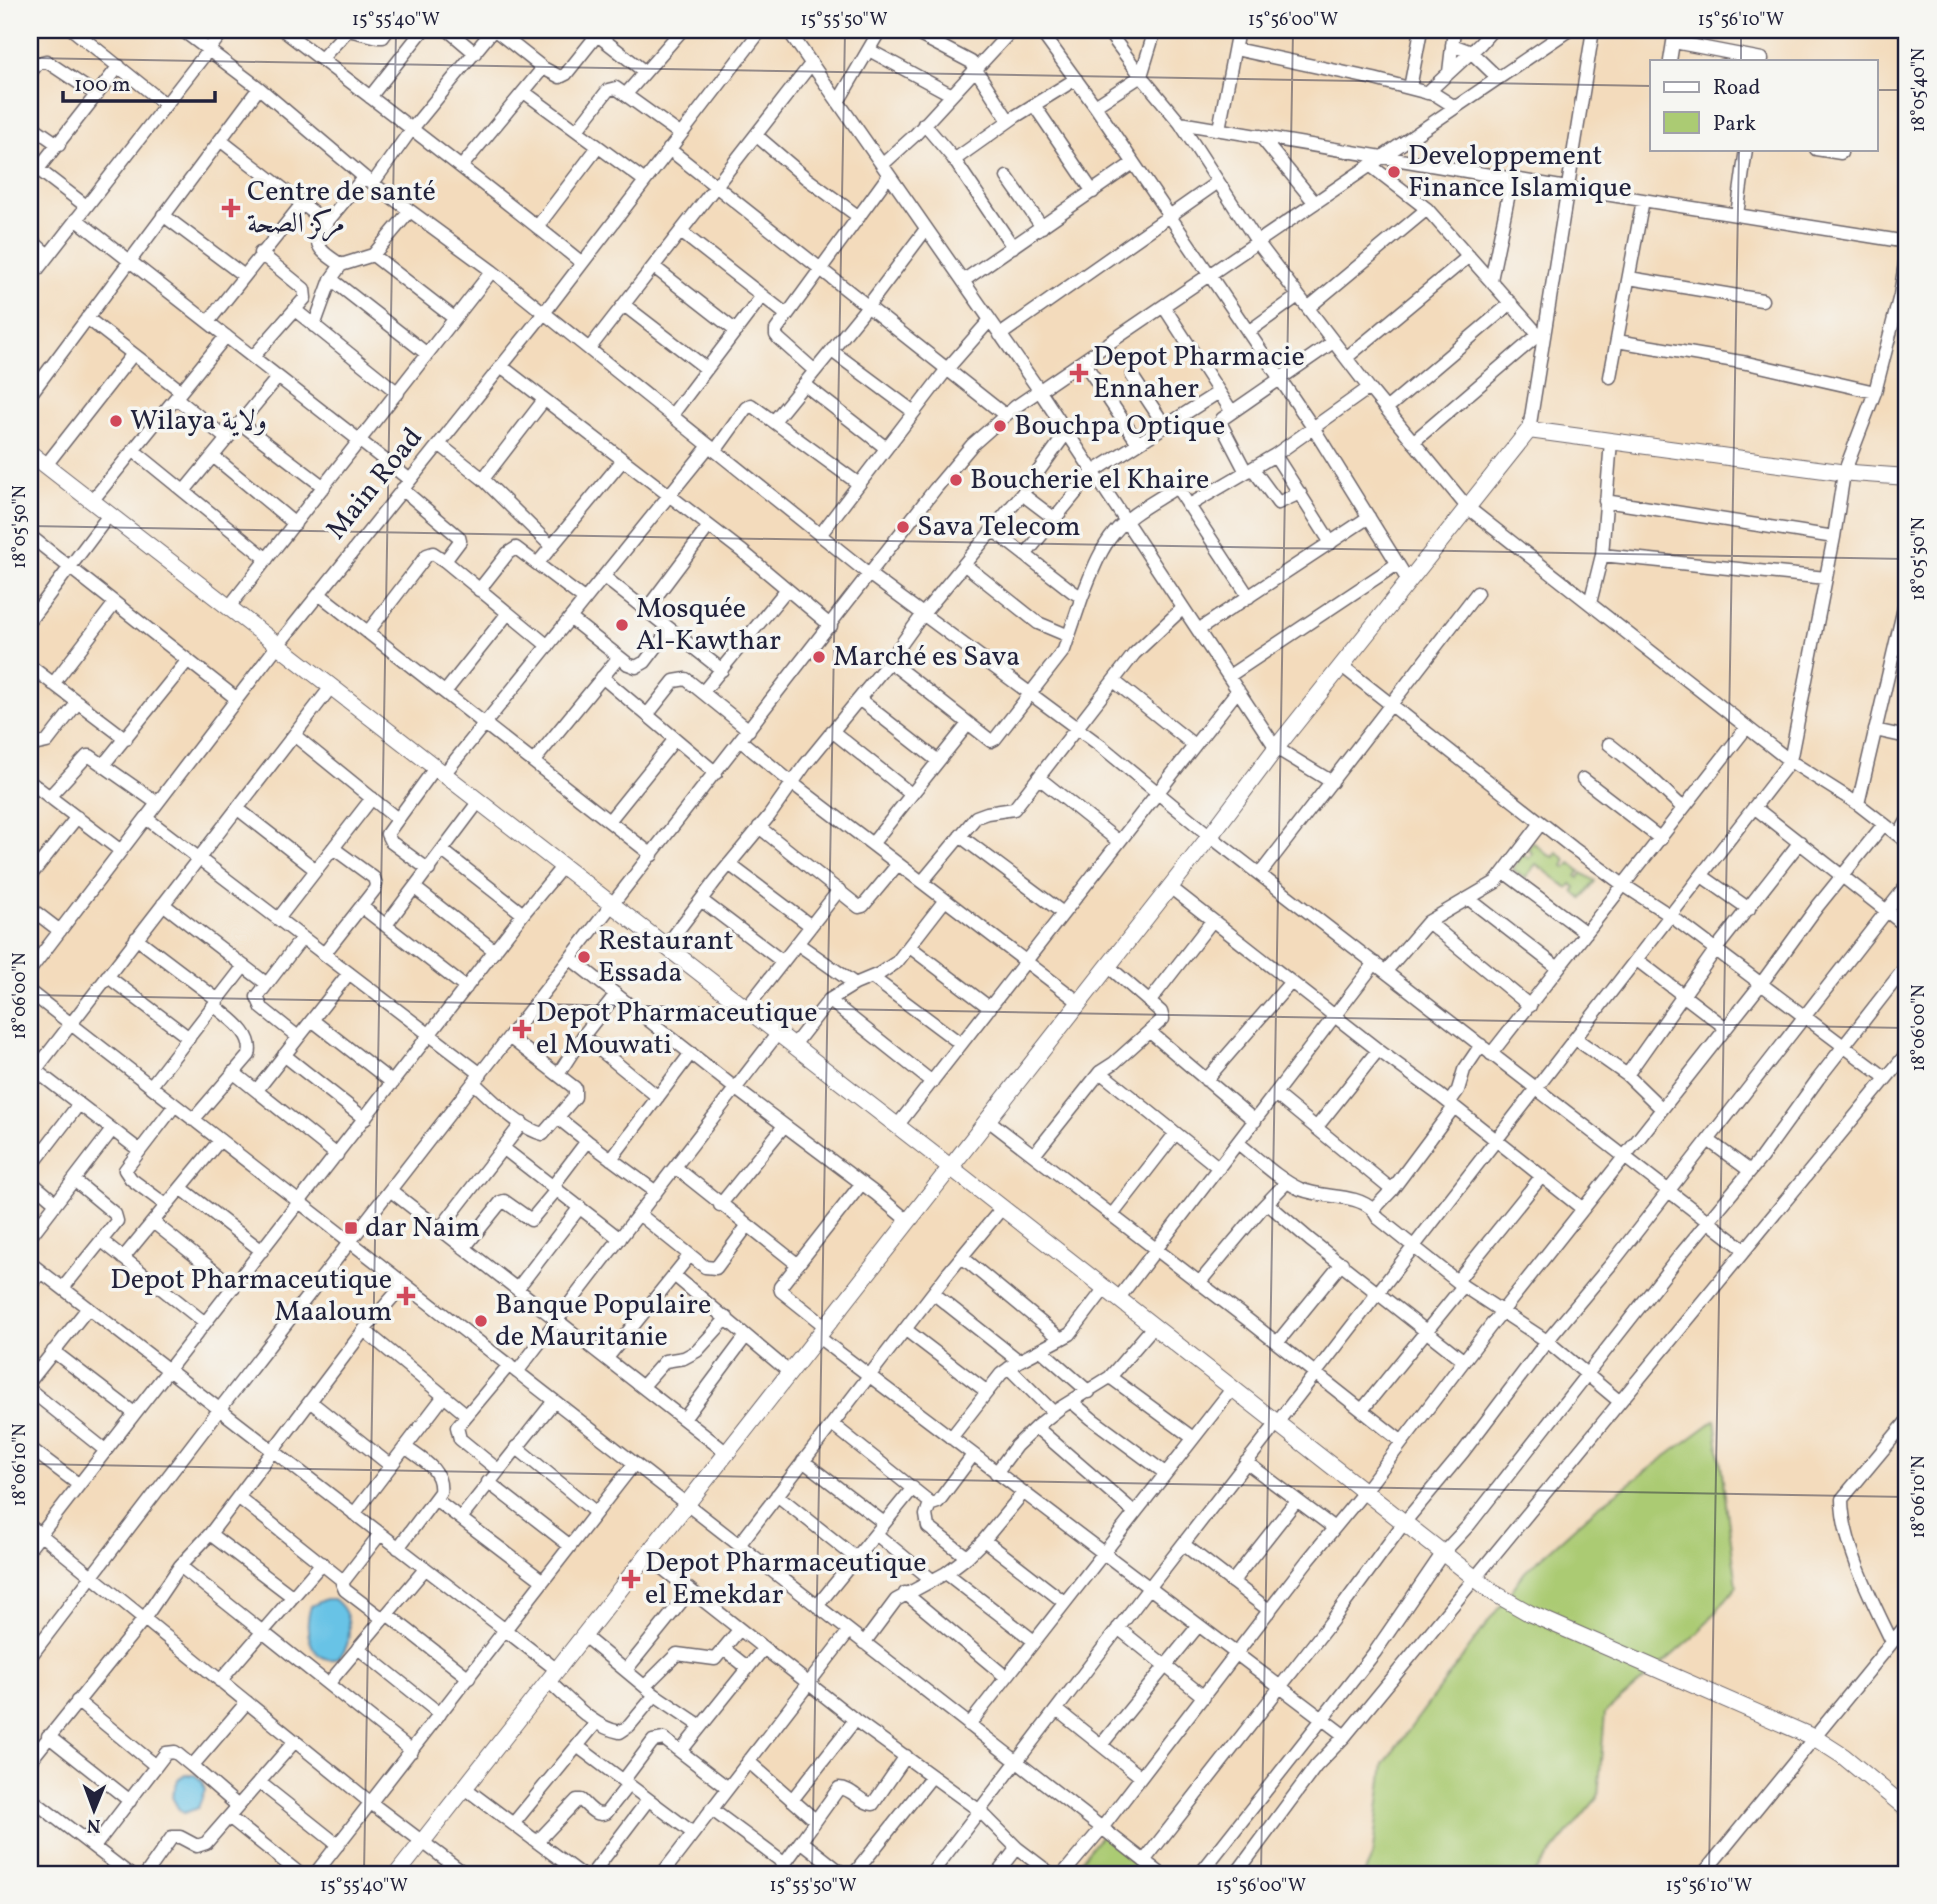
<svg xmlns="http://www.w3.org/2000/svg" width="1937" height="1904" viewBox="0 0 1937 1904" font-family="Vollkorn,Amiri,serif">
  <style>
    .green { fill: #abcb73; stroke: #667657; stroke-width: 2 }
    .water { fill: #68c3e6; stroke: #457290; stroke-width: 2 }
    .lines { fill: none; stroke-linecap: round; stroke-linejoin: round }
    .street-casing { stroke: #6b6368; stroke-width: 15 }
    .secondary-casing { stroke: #6b6368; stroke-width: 18 }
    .street { stroke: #fff; stroke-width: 12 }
    .secondary { stroke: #fff; stroke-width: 16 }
    .ticks { fill: none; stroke: #22223b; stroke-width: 2; stroke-opacity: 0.45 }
    .poi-dot { fill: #d1495b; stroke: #f6f6f2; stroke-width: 2.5 }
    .labels { text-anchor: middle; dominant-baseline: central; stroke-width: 7; stroke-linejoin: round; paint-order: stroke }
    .poi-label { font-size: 28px; fill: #22223b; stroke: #f6f6f2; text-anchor: start }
    .street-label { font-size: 28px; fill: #22223b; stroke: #f6f6f2 }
    .neatline { fill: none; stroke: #22223b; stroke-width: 2.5 }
    .ticks-label { font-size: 18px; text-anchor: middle; fill: #22223b }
  </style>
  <rect width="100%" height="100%" fill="#f6f6f2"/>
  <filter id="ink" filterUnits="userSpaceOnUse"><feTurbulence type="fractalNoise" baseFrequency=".0143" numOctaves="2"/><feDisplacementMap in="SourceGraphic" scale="14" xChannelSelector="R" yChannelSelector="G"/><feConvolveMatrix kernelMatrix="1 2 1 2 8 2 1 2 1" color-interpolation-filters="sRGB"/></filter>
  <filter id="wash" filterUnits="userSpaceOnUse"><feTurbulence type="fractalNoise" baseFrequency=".00686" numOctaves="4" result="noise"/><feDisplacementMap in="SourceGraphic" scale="28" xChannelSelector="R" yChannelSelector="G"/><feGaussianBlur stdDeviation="1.57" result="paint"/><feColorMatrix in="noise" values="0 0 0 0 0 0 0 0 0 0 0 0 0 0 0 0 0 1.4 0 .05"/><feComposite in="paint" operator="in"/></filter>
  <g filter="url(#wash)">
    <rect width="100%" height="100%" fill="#f3dbbc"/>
    <!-- green -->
    <path class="green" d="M1533 842 1548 855 1554 857 1557 852 1566 860 1563 866 1566 868 1570 863 1580 871 1576 876 1579 878 1582 873 1595 881 1582 899 1573 891 1576 888 1571 884 1568 888 1536 864 1525 878 1513 869 1523 854 1529 858 1532 853 1528 849Z
      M1715 1420 1737 1586 1699 1632 1605 1713 1598 1797 1534 1874H1364L1372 1857 1384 1764 1525 1572 1596 1508Z
      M1102 1834 1151 1874H1070Z"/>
    <!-- water -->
    <path class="water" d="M326 1599H334C344 1607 348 1615 349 1628 350 1682 294 1661 311 1606Z
      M185 1775H195L202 1781 205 1790 198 1808 184 1813 178 1808 172 1797 178 1780Z"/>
  </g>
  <g filter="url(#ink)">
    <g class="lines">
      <!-- street casing -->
      <g class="street-casing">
        <path id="street" d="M73 30 165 104
          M182 30 259 88 364 177 492 271 870 575 1101 746 1210 836 1745 1250
          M283 30C383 107 484 183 582 263
          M448 30 475 53
          M495 30 543 68 560 77 566 74 597 35
          M591 30 645 72
          M788 30 1039 390 1276 748 1332 782
          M910 30 971 62 1009 121
          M1040 30 1095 106 1314 429 1409 582
          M1155 30 1141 76 1180 123
          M1674 42 1762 59
          M1452 45 1471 52 1498 78
          M1235 49 1374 79 1436 95 1455 107
          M869 50 952 95
          M321 59 348 30 378 37H383L388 30
          M1670 61 1675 30
          M1449 72 1454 30
          M30 73 38 63 46 61 97 95
          M1410 88 1421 30
          M524 92 645 181
          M1427 93 1480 44 1492 30
          M626 94 682 30
          M370 97 423 30
          M838 102 880 30
          M1034 105 1093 192
          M1095 106 1141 76 1107 30
          M924 124 953 158 1013 247
          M30 125 59 145
          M1219 129 1238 30
          M577 130 608 90 616 88 680 134
          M757 136 806 178 859 217
          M1260 136 1315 203
          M220 140 327 223
          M669 149 1005 415
          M1816 149 1841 153
          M954 160 1016 116 1076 79
          M30 163 86 206
          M882 165 915 135 1012 30
          M1370 165 1427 209 1543 340
          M462 166 543 68
          M38 169 119 66
          M1007 177 1042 227
          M373 183 411 130 493 30
          M163 215 243 275
          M1737 215 1746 149
          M76 219 410 480
          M537 227 598 147
          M681 232 787 315
          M30 239 48 255
          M1907 242 1567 188 1180 123 1258 243 1369 388 1467 507 1790 761 1834 537 1844 473 1875 392 1900 295 1907 251
          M373 255 454 318
          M341 265C329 256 314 250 318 233L364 177
          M654 267 736 331
          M1629 278 1762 300
          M30 279 224 30
          M331 279 427 354
          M1491 280 1512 179
          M963 281 1133 163
          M624 305 707 369
          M1164 307 1232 412
          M1308 308 1427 209
          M295 310 398 393
          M87 318 181 391
          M208 322 302 204
          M314 326 331 279 341 265 373 255 410 211
          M1248 332 1298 296
          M1000 335 1218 182
          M1617 341 1747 363 1875 392
          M589 349 811 64
          M832 351 914 412
          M253 357 305 298 304 289 260 253
          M1346 358 1469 256
          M1083 361 1138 443
          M501 366 743 552 831 626
          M815 371 779 339 776 335V330L889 175
          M1132 376 1165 426
          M1610 377 1643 200
          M804 384 886 448
          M30 395 259 88
          M176 398 227 439
          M1386 409 1511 303
          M672 415 762 296
          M774 421 868 306 926 229
          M240 423 324 487
          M1529 430 1593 30
          M1413 442 1538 335
          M439 444 483 479 552 547
          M133 450 267 559
          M715 451 746 408 751 405 859 484
          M1275 455 1331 543
          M213 456 295 524
          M46 465 133 354
          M1253 469 1278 503 1300 493
          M1246 472 1221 424 1222 419 1333 342
          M483 479 544 400
          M402 489 459 537 460 541 445 561 548 646
          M184 491 278 377
          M1022 494 1055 519
          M92 501 226 336
          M1605 501 1834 537
          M1188 506 1275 455 1369 388
          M820 535 947 369 990 320
          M30 536 237 699
          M1025 555 1093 472 1219 392
          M1602 555 1611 441
          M538 563 623 460
          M965 565 1038 623 1069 636
          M604 577 722 670
          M479 590 508 553 516 548 585 600
          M319 594 652 855
          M1082 597C1091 575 1099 551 1114 533 1128 515 1152 503 1172 490L1178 489 1249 597
          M1590 603 1602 555 1826 578
          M229 607 492 271
          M646 610 709 526
          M570 618 628 664 636 667 645 662 670 629
          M30 620 109 515
          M1198 630 1369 517
          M368 632 427 555 433 553 445 561
          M889 661 991 741 995 739 1064 650 1082 597 1073 592 993 530
          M30 666 126 739
          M1342 666 1573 848 1622 884 1671 916 1886 1078
          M1229 676 1397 564
          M602 677 716 773
          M1114 681 1194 745
          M53 684 115 603
          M445 692 508 613
          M703 692 787 589
          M859 699 938 761
          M647 715 674 681 686 679 749 730
          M1875 730 1907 737
          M832 731 911 794
          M294 735 396 818
          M30 739 38 744 47 742 78 702
          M741 741 792 783 1079 1002
          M1609 744 1648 775 1683 808
          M534 761 619 657
          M104 764 188 660
          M444 774 709 446
          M1039 778 1118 841
          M1583 779 1661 839
          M30 782 121 851
          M49 797 87 756H90L157 803
          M1858 804 1907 595
          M1754 807 1907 927
          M238 809 316 870
          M146 818 481 1074
          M609 821 675 739
          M759 827 859 907 863 906 898 864
          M1899 835 1907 821
          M960 836 1063 913
          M872 844 968 724
          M443 851 523 914
          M729 864 811 926
          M429 870 391 842 387 834 435 768
          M1504 872 1586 933
          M1260 874 1477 593
          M30 876 77 817
          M1702 876 1749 909
          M922 882 976 817 987 813 1014 809 1134 654 1183 608
          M1170 887 1378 1050 1438 1094 1583 1209
          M415 888 495 951
          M1469 899 1558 968
          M701 900 783 962
          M163 904 267 984
          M362 907 466 988
          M30 908 60 931
          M278 919 372 798
          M1428 922 1530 1006
          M386 925 479 801
          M136 938 218 1000
          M798 944 855 984
          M666 946 716 880 769 816 805 765 885 667 923 614 1022 494 1067 432
          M910 947 990 1008
          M324 954 375 889 376 884 374 878 333 848
          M571 959 736 1089 876 1194 908 1221
          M1637 960 1726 1028
          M30 970 278 645 544 313 761 30
          M1386 971 1428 922 1496 882 1541 823
          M107 976 189 1038
          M873 978 961 1044
          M30 992 1161 1874
          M829 1000 932 1082
          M1150 1001 1212 921
          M746 1009 839 890
          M312 1020 393 1083
          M1150 1032 1255 1121
          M583 1036 658 1097
          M298 1037 262 1008 257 997 302 938
          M1576 1039 1627 1075 1662 1109
          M794 1045 829 1000 855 984 879 974 897 962 945 900
          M1491 1054 1747 727
          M284 1055 365 1119
          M35 1070 139 1150
          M233 1072 337 1155
          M1100 1072 1219 1168
          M559 1073 583 1036 616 994
          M1627 1075 1716 949 1800 842
          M30 1077 331 687
          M1206 1080 1291 982
          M474 1083C491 1098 521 1130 543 1134L575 1097V1088L509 1037
          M151 1086 244 966
          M257 1090 349 973
          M1275 1094 1392 1190
          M1449 1103 1458 1090 1464 1070 1481 1045
          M1454 1107 1392 1190 1373 1210 1378 1218 1463 1286 1547 1341 1620 1402
          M558 1118 587 1141
          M193 1120 249 1055C255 1033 228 1018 214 1005
          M988 1120 1248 1320 1402 1442
          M897 1126 1238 690
          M1316 1128 1378 1050
          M1708 1140 1750 1171
          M1238 1143C1257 1158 1278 1179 1300 1189 1325 1199 1356 1193 1373 1210
          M503 1148 620 1239
          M1034 1155 1100 1072 1114 1063 1163 1019 1161 1012 1108 966
          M611 1159 691 1053
          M675 1167 797 1264
          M30 1168 79 1104
          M30 1181 56 1203
          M553 1186 587 1141 656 1192
          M181 1188 262 1251
          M390 1190 727 1453
          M1267 1203 1310 1240 1464 1361
          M166 1205 131 1179 125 1170 175 1105
          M720 1205 784 1126
          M1112 1215 1175 1134
          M153 1222 234 1287
          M440 1229 522 1123
          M30 1237 112 1130
          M102 1241 205 1323
          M464 1248 501 1202 504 1201 531 1220 557 1189
          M690 1255 705 1267 716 1268 748 1225
          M962 1257 1061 1339
          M123 1258 220 1140
          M30 1263 557 1670
          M674 1275 789 1372
          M1457 1281 1541 1177
          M1199 1283 1261 1209 1287 1182
          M30 1286 41 1272
          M63 1288 117 1221 115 1214 74 1180
          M517 1289 580 1207
          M933 1293 1019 1361
          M1118 1299 1375 963
          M825 1326 781 1291 780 1287 862 1183
          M364 1330 467 1415
          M906 1330 986 1391
          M817 1336 1345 1736
          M1277 1343 1342 1263
          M1041 1350 1089 1392
          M53 1351 134 1413
          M607 1358 690 1255 639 1214
          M1009 1368 1054 1413
          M517 1372 778 1033
          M1110 1377 1193 1438
          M30 1381 88 1308
          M643 1386 665 1361 684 1358 697 1351 727 1318
          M30 1390 105 1450
          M311 1402 391 1466
          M1072 1402 1092 1419 1165 1473
          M1362 1410 1463 1286
          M684 1419 746 1336
          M832 1424 932 1504 938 1502 973 1455
          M1036 1427 1134 1512
          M951 1438 1001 1374 1019 1361 1070 1334 1105 1288
          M516 1447 595 1512
          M30 1448 78 1484
          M803 1461 884 1523
          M1246 1462 1334 1528
          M498 1470 460 1439 457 1427 509 1365
          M996 1473 1016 1446 1036 1427 1060 1408 1110 1377 1153 1327
          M488 1482 569 1545
          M777 1495 856 1558
          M238 1497 342 1580
          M435 1499 543 1581
          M930 1503 926 1515 928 1527 967 1557
          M354 1514 444 1396
          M461 1518 554 1401
          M30 1526 371 1803 465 1874
          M210 1534 293 1597
          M380 1534 342 1583 345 1590 383 1619
          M876 1534 932 1580
          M984 1540 1064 1602
          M1183 1544 1270 1611
          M739 1545 949 1272 1002 1208
          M30 1548 523 914 563 866
          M398 1548 440 1492C443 1469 421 1459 405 1447
          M647 1556 855 1720 980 1811 1017 1848 1051 1874
          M180 1566 412 1751
          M946 1573 1034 1641
          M1232 1582 1296 1501
          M905 1593 1006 1677
          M817 1606 913 1488
          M387 1614 469 1678
          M1118 1628 1204 1697
          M584 1636 655 1695 701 1726
          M1892 1642C1873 1602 1842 1544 1842 1499L1907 1421
          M864 1643 896 1600 946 1573 967 1557 984 1540 1023 1493
          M358 1648 440 1714
          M724 1649 748 1668
          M30 1657 219 1410 935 489 972 445 1015 407 1569 30
          M626 1670 690 1591
          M220 1681 322 1563
          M548 1681C569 1699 592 1727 620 1732L629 1726 655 1695
          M328 1684 425 1569
          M645 1686 677 1654 715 1659 739 1630
          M77 1701 156 1766
          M1057 1710 1141 1777
          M969 1725 1232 1389
          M48 1736 130 1801
          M1101 1745 1198 1626
          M577 1746 693 1833
          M681 1751 763 1649
          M30 1761 144 1619 180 1566 210 1534 364 1330 404 1284
          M748 1761 815 1820
          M623 1781 653 1741 664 1739 728 1788
          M259 1782 338 1845
          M465 1788 580 1874
          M30 1798 129 1874
          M792 1800 855 1720
          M238 1806 192 1766 247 1702
          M711 1809 785 1864
          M229 1817 300 1874
          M513 1824 596 1723
          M801 1841 839 1788C852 1788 860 1803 873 1804L906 1756
          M537 1842 577 1800H581C589 1807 595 1817 606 1813L628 1785
          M94 1847 166 1753 175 1752 192 1766
          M1144 1861 1334 1618 1403 1524 1463 1452 1547 1341 1613 1262 1907 885
          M146 1874 172 1837H180L197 1846 206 1843 295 1741
          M315 1874 634 1464
          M592 1874 648 1800
          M662 1874 849 1631
          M777 1874 801 1841 843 1874
          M854 1874 932 1776
          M931 1874 1149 1588 1790 761 1858 804 1907 842
          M997 1874 1017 1848
          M1063 1874 1102 1828 1308 1560 1364 1492 1492 1324 1761 984 1817 907 1884 824
          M1200 1874 1375 1652 1442 1554 1469 1525 1681 1254 1761 1158 1818 1079 1907 965
          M1236 1874 1316 1766 1345 1736 1907 1053
          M1703 1874 1907 1624"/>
      </g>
      <!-- secondary casing -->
      <g class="secondary-casing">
        <path id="secondary" d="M30 453 949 1166 1494 1593 1529 1613 1815 1738 1843 1756 1907 1809
          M397 1874 1210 836 1276 748 1529 430 1839 472 1907 477"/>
      </g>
      <!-- street -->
      <use href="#street" class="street"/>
      <!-- secondary -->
      <use href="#secondary" class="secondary"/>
    </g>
  </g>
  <!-- ticks -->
  <path class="ticks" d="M30 58 1652 86M1741 61V30M1876 90H1907M30 526 1907 559M30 995 1907 1028M30 1464 1907 1497M364 1874 396 30M812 1874 845 30M1261 1874 1293 30M1709 1874 1739 149"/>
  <!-- markers -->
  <g class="poi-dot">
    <circle cx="1394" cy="172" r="7"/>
    <path d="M227.5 197.5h7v7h7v7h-7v7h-7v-7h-7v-7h7z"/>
    <path d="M1075.5 362.5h7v7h7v7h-7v7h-7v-7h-7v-7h7z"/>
    <circle cx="116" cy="421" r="7"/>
    <circle cx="1000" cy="426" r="7"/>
    <circle cx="956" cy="480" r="7"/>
    <circle cx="903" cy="527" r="7"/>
    <circle cx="622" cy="625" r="7"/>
    <circle cx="819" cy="657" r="7"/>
    <circle cx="584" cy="957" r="7"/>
    <path d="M518.5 1018.5h7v7h7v7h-7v7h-7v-7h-7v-7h7z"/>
    <rect x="344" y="1221" width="14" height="14" rx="3.5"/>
    <path d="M402.5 1285.5h7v7h7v7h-7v7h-7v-7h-7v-7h7z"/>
    <circle cx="481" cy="1321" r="7"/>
    <path d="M627.5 1568.5h7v7h7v7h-7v7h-7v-7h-7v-7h7z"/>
  </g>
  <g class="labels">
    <!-- poi labels -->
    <g class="poi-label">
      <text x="1408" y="156">Developpement<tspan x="1408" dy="32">Finance Islamique</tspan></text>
      <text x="247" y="192">Centre de santé<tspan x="247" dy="32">مركز الصحة</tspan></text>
      <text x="1093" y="357">Depot Pharmacie<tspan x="1093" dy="32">Ennaher</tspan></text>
      <text x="130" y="421">Wilaya ولاية</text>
      <text x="1014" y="426">Bouchpa Optique</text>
      <text x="970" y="480">Boucherie el Khaire</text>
      <text x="917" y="527">Sava Telecom</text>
      <text x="636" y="609">Mosquée<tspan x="636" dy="32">Al-Kawthar</tspan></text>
      <text x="833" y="657">Marché es Sava</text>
      <text x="598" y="941">Restaurant<tspan x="598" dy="32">Essada</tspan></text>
      <text x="536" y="1013">Depot Pharmaceutique<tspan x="536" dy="32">el Mouwati</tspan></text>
      <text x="365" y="1228">dar Naim</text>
      <text x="392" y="1280" text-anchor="end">Depot Pharmaceutique<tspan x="392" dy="32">Maaloum</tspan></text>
      <text x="495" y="1305">Banque Populaire<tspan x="495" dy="32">de Mauritanie</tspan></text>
      <text x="645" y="1563">Depot Pharmaceutique<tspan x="645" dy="32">el Emekdar</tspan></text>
    </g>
    <!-- street labels -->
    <g class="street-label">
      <text transform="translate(375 484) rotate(-51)">Main Road</text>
    </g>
  </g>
  <!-- margin -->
  <rect width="1937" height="1904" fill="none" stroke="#f6f6f2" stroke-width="77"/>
  <!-- legend -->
  <rect x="1650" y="60" width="228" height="91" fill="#f6f6f2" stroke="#a1a1a9" stroke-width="2"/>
  <rect x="1664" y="82" width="35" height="10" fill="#ffffff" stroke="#a1a1a9" stroke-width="2"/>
  <text x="1713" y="94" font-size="21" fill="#22223b">Road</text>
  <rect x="1664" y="112" width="35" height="21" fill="#abcb73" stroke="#a1a1a9" stroke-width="2"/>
  <text x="1713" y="130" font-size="21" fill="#22223b">Park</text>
  <!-- north arrow -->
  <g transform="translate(94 1810) rotate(181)" stroke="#f6f6f2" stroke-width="5" paint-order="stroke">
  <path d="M0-5L12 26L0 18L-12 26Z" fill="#22223b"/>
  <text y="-10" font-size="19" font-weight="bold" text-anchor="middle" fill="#22223b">N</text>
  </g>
  <!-- scale -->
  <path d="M63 91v10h152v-10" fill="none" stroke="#22223b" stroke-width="3.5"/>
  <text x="74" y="91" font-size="21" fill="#22223b" stroke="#f6f6f2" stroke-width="5" paint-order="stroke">100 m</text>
  <rect x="38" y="38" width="1860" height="1828" class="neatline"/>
  <g class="ticks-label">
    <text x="396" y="25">15°55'40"W</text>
    <text x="844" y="25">15°55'50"W</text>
    <text x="1293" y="25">15°56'00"W</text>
    <text x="1741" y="25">15°56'10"W</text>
    <text transform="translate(1918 90) rotate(-90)" y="6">18°05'40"N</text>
    <text transform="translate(19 527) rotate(-90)" y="6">18°05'50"N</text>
    <text transform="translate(1918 559) rotate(-90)" y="6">18°05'50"N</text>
    <text transform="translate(19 996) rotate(-90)" y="6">18°06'00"N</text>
    <text transform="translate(1918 1028) rotate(-90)" y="6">18°06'00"N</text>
    <text transform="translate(19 1465) rotate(-90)" y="6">18°06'10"N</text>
    <text transform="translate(1918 1497) rotate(-90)" y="6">18°06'10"N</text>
    <text x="364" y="1891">15°55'40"W</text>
    <text x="813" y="1891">15°55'50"W</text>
    <text x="1261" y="1891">15°56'00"W</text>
    <text x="1709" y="1891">15°56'10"W</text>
  </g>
</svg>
